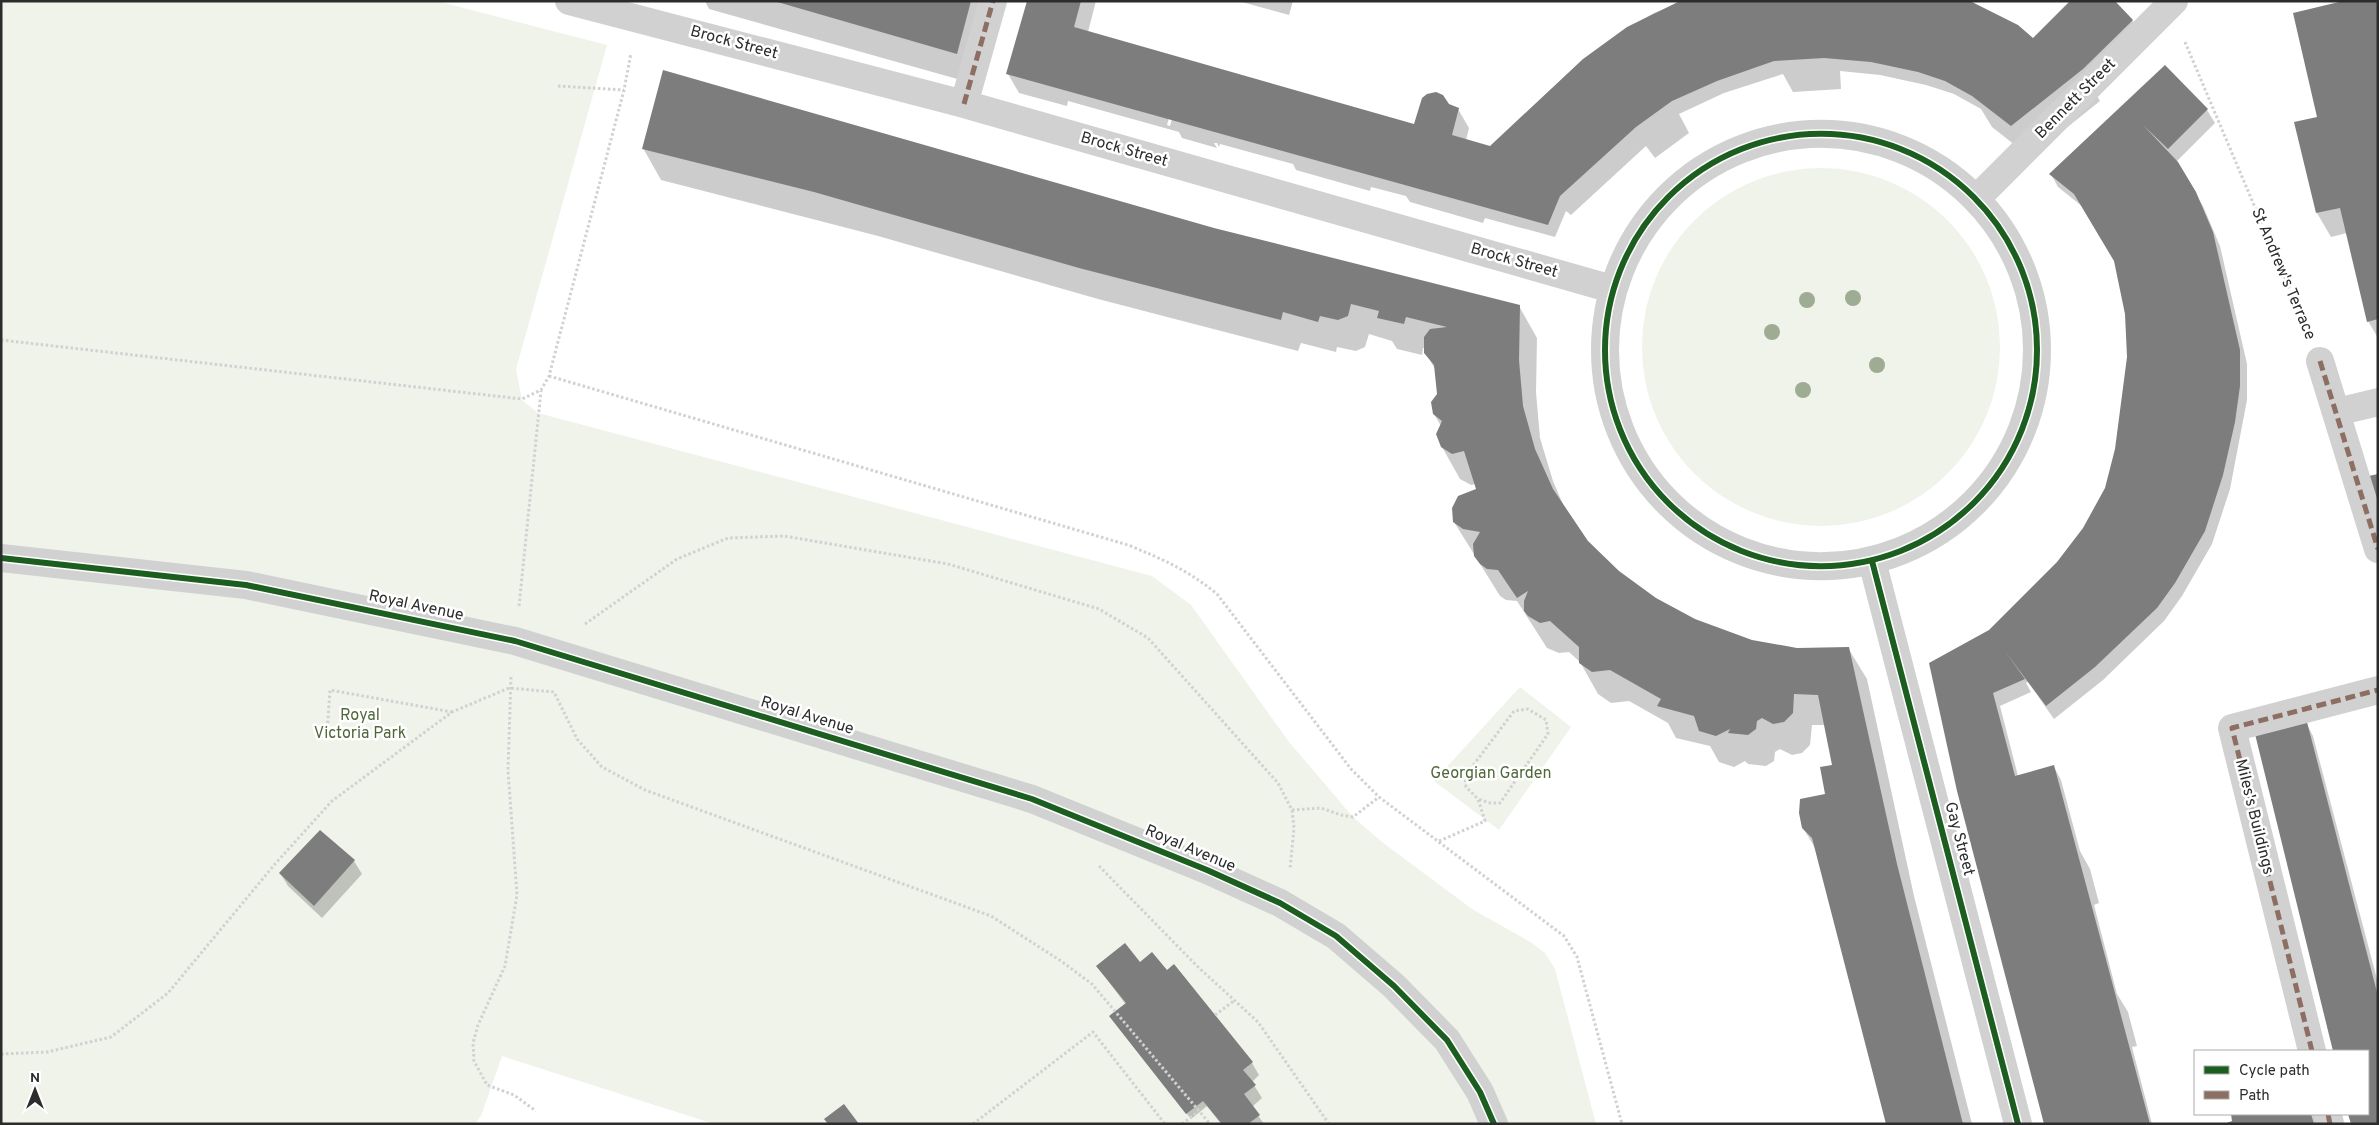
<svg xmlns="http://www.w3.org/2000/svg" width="2379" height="1125" viewBox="0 0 2379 1125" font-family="Overpass,sans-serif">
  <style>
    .green { fill: #eff3ea }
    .shadow { fill: #0003; fill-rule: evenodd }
    .building { fill: #7d7d7d }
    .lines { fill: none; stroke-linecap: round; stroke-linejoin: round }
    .path { stroke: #d1d1d1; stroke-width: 3; stroke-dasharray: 2.5 2.5; stroke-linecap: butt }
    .street { stroke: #d1d1d1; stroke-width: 28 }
    .quiet { stroke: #8d6e63; stroke-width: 5; stroke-dasharray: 10 5; stroke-linecap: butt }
    .cycleway-casing { stroke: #fff; stroke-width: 9 }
    .cycleway { stroke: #1b5e20; stroke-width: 6 }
    .tree { fill: #9eac93 }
    .labels { text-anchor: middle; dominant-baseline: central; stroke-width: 5; stroke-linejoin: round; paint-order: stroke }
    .street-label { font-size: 16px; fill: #2c2c2c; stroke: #fff }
    .park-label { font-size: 16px; fill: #4f683a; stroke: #fff }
  </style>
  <rect width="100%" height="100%" fill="#fff"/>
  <!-- green -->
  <path class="green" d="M1 1H437L607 45 516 369 522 400 538 413 1152 576 1191 605 1289 742 1353 817 1382 842 1472 909 1532 943 1545 953 1555 969 1596 1124H714L502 1056 481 1116 475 1124H1Z
    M1642 347a179 179 0 1 1 358 0a179 179 0 1 1-358 0Z
    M1520 687 1571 727 1499 830 1434 781Z"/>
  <!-- shadow -->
  <path class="shadow" d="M705 1H997L975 84 709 9Z
    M1028 1H1096L1088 32 1415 126 1448 105 1458 109 1469 128 1466 140 1491 147 1627 28 1654 13 1685 1 2033 40 2132 20 2140 33 2089 83 2100 101 2030 157 1992 127 1981 109 1954 94 1926 85 1880 75 1840 71 1841 89 1793 92 1783 74 1724 93 1679 114 1689 133 1655 158 1646 146 1571 215 1566 211 1555 237 1485 218 1483 223 1410 202 1406 196 1371 187 1370 191 1296 170 1293 164 1220 144 1219 147 1217 143H1214L1217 148 1182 138 1179 132 1068 101 1067 106 1019 93 1008 74ZM1185 64H1187L1170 126 1167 125Z
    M1238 1H1293L1289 15Z
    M2378 1V338L2368 321 2347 233 2331 237 2317 213 2319 118Z
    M2165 67 2207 110 2215 123 2176 162 2203 206 2220 246 2247 364V400L2230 489 2212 544 2182 596 2164 621 2103 680 2054 719 2028 682 2026 683 2031 692 2000 706 2018 776 2054 767 2061 780 2080 851 2090 869 2099 903 2094 905 2117 994 2128 1012 2137 1046 2132 1047 2152 1124H2046L1958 791 1990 630 2058 563 2084 528 2107 489 2116 449 2128 357 2126 314 2115 261 2083 207 2058 187 2051 174Z
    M643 148 1213 229 1519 306 1537 338 1536 392 1540 438 1553 481 1565 509 1587 542 1619 572 1656 599 1694 620 1752 641 1797 649 1848 648 1867 679 1914 896 1972 1124H1887L1817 851 1803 828 1827 795 1834 766 1825 725H1812L1810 745 1802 753 1792 755 1780 749 1775 752 1774 761 1766 766 1748 764 1745 761 1734 767 1719 762 1710 746 1676 738 1668 723 1629 701 1611 703 1598 694 1580 662 1569 652 1559 653 1547 648 1517 601 1506 600 1500 596 1454 522 1477 490 1476 484 1471 485 1460 479 1442 447 1441 426 1434 414 1438 394 1436 371 1426 353V348H1423L1422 355 1397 349 1392 341 1369 334 1365 347 1356 351 1337 347 1336 352 1301 343 1298 351 1098 299 878 236 661 180Z
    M2306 723 2313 736 2378 983V1124H2352L2350 1114H2368V1051H2334L2327 1026Z
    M320 831 354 861 362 874 322 918 288 886 280 873Z
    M1140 964 1252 1063 1259 1075 1252 1082 1262 1098 1252 1107 1264 1124H1221L1207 1106 1191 1119 1115 1023 1126 1005 1098 967Z
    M2232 1114H2314L2319 1124H2226L2234 1122Z"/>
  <!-- building -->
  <path class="building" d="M774 1H971L957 54Z
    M1027 1H1081L1074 27 1414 124 1422 98 1427 94 1436 92 1443 95 1449 104 1459 108 1452 135 1490 146 1583 59 1627 27 1680 1H1970L2018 25 2033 38 2070 1H2115L2133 20 2083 69 2011 126 1972 96 1945 81 1918 72 1871 62 1824 58 1774 61 1717 81 1672 101 1636 127 1560 196 1548 225 1006 74Z
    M2343 1H2378V319L2367 322 2340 208 2316 213 2294 122 2317 117 2293 13Z
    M2165 65 2208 109 2168 149 2143 125 2178 162 2196 192 2213 232 2240 350V386L2235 422 2223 475 2205 531 2175 583 2157 608 2095 667 2046 706 2004 650 2025 679 1993 693 2015 776 2054 765 2150 1124H2044L1957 791 1929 663 1989 630 2057 562 2083 528 2105 488 2115 449 2127 357 2125 314 2114 261 2074 194 2049 174Z
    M663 70 1214 228 1520 305 1519 360 1523 406 1535 449 1553 489 1588 541 1619 571 1656 598 1695 619 1752 640 1797 648 1849 647 1897 864 1963 1124H1886L1812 838 1802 828 1799 813 1800 799 1825 794 1820 767 1832 765 1818 695 1794 694 1793 713 1784 722 1773 724 1762 718 1757 721 1756 729 1748 735 1728 733 1730 729 1716 736 1699 731 1694 716 1657 706 1661 699 1610 670 1592 672 1579 663V647L1550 621 1540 623 1528 616 1524 611V601L1528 591 1517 598 1498 570 1487 569 1480 564 1474 556 1473 544 1480 532 1463 529 1453 522 1452 508 1458 496 1476 489 1464 451 1452 454 1441 447 1436 434 1442 421 1433 414 1431 402 1437 394 1434 365 1424 353V337L1430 329 1447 327 1406 317 1404 324 1377 318 1379 311 1351 304 1348 316 1338 320 1320 316 1318 322 1283 312 1281 320 1079 268 814 192 642 149Z
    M2378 474V531L2364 477Z
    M2307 722 2378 996V1124H2351L2348 1114H2368V1051H2333L2255 734Z
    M320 830 355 860 314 906 279 873Z
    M1125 943 1140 962 1152 952 1167 970 1174 964 1253 1062 1243 1070 1256 1085 1244 1094 1260 1115 1248 1124H1222L1203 1101 1186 1114 1109 1016 1126 1003 1096 966Z
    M844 1104 859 1124H828L824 1119Z
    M2231 1114H2311L2314 1124H2224L2232 1121Z"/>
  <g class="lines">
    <!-- path -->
    <path class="path" d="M2185 42 2306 328
      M558 86 624 90
      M1 340 522 399 541 390 549 376 624 90 631 53
      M549 376 1128 545C1162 559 1188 570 1217 594L1351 769 1379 797 1564 936 1577 957 1622 1124
      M519 606 541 391
      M585 624 677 559 728 538 784 536 948 564 1099 609 1148 638 1278 783 1292 810 1294 828 1290 869
      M511 677 508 770 517 895 505 966 478 1025 473 1043 474 1061 487 1085 514 1095 536 1111
      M327 733 330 690 452 712
      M1292 810 1321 808 1341 815 1353 817 1379 797
      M1439 841 1485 821 1478 799 1466 787 1465 776 1514 711 1528 709 1546 720 1548 734 1500 803H1490L1478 799
      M1099 866 1197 966 1258 1022 1329 1124
      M1215 1015 1235 1000
      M1 1054 47 1052 111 1037 168 993 275 864 332 801 452 712 509 688 554 692 577 739 602 767 645 790 991 916 1061 961 1092 984 1210 1124
      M973 1124 1093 1032 1165 1124
      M1182 1124 1199 1111"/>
    <!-- street -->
    <path class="street" d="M569 1 964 104 1612 289
      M964 104 993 1
      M1605 350a216 216 0 1 1 432 0a216 216 0 1 1-432 0Z
      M1978 197 2174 1
      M2320 361 2378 549
      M2345 410 2378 402
      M1 558 246 585 515 641 1032 799 1207 870 1280 903 1336 936 1394 986 1447 1040 1480 1092 1494 1124
      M1872 561 2018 1124
      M2312 1051 2232 728 2378 690
      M2328 1114 2330 1124"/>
    <!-- quiet -->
    <path class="quiet" d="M964 104 993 1
      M2320 361 2378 549
      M2312 1051 2232 728 2378 690
      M2328 1114 2330 1124"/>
    <!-- cycleway casing -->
    <g class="cycleway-casing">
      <path id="cycleway" d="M1605 350a216 216 0 1 1 432 0a216 216 0 1 1-432 0Z
        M1 558 246 585 515 641 1032 799 1207 870 1280 903 1336 936 1394 986 1447 1040 1480 1092 1494 1124
        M1872 561 2018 1124"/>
    </g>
    <!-- cycleway -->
    <use href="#cycleway" class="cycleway"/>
  </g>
  <!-- trees -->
  <g class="tree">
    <circle cx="1853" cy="298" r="8"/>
    <circle cx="1807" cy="300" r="8"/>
    <circle cx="1772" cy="332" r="8"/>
    <circle cx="1877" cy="365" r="8"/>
    <circle cx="1803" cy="390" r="8"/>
  </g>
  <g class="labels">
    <!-- street labels -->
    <g class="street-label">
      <text transform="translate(734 43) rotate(15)">Brock Street</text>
      <text transform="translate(2076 99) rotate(-45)">Bennett Street</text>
      <text transform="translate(1124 150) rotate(16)">Brock Street</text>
      <text transform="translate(1514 261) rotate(16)">Brock Street</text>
      <text transform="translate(2283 274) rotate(67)">St Andrew's Terrace</text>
      <text transform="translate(416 606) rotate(12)">Royal Avenue</text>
      <text transform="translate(807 716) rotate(17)">Royal Avenue</text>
      <text transform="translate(2254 817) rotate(76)">Miles's Buildings</text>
      <text transform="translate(1959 839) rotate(75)">Gay Street</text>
      <text transform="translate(1190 849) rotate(23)">Royal Avenue</text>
    </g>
    <!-- park labels -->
    <g class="park-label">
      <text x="360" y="716">Royal<tspan x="360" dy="18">Victoria Park</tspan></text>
      <text x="1491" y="774">Georgian Garden</text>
    </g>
  </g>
  <!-- border -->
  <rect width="2379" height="1125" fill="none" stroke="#2c2c2c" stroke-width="5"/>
  <!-- legend -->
  <rect x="2194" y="1050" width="175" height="65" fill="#ffffff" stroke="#ababab"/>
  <rect x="2204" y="1066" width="25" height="8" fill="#1b5e20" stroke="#ababab"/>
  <text x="2239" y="1075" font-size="15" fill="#2c2c2c">Cycle path</text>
  <rect x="2204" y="1091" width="25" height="8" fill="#8d6e63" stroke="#ababab"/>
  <text x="2239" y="1100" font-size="15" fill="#2c2c2c">Path</text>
  <!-- north arrow -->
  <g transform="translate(35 1090)" stroke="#ffffff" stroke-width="4" paint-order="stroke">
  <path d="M0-4L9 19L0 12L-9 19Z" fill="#2c2c2c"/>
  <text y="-8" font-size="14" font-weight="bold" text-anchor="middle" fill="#2c2c2c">N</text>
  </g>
</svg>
